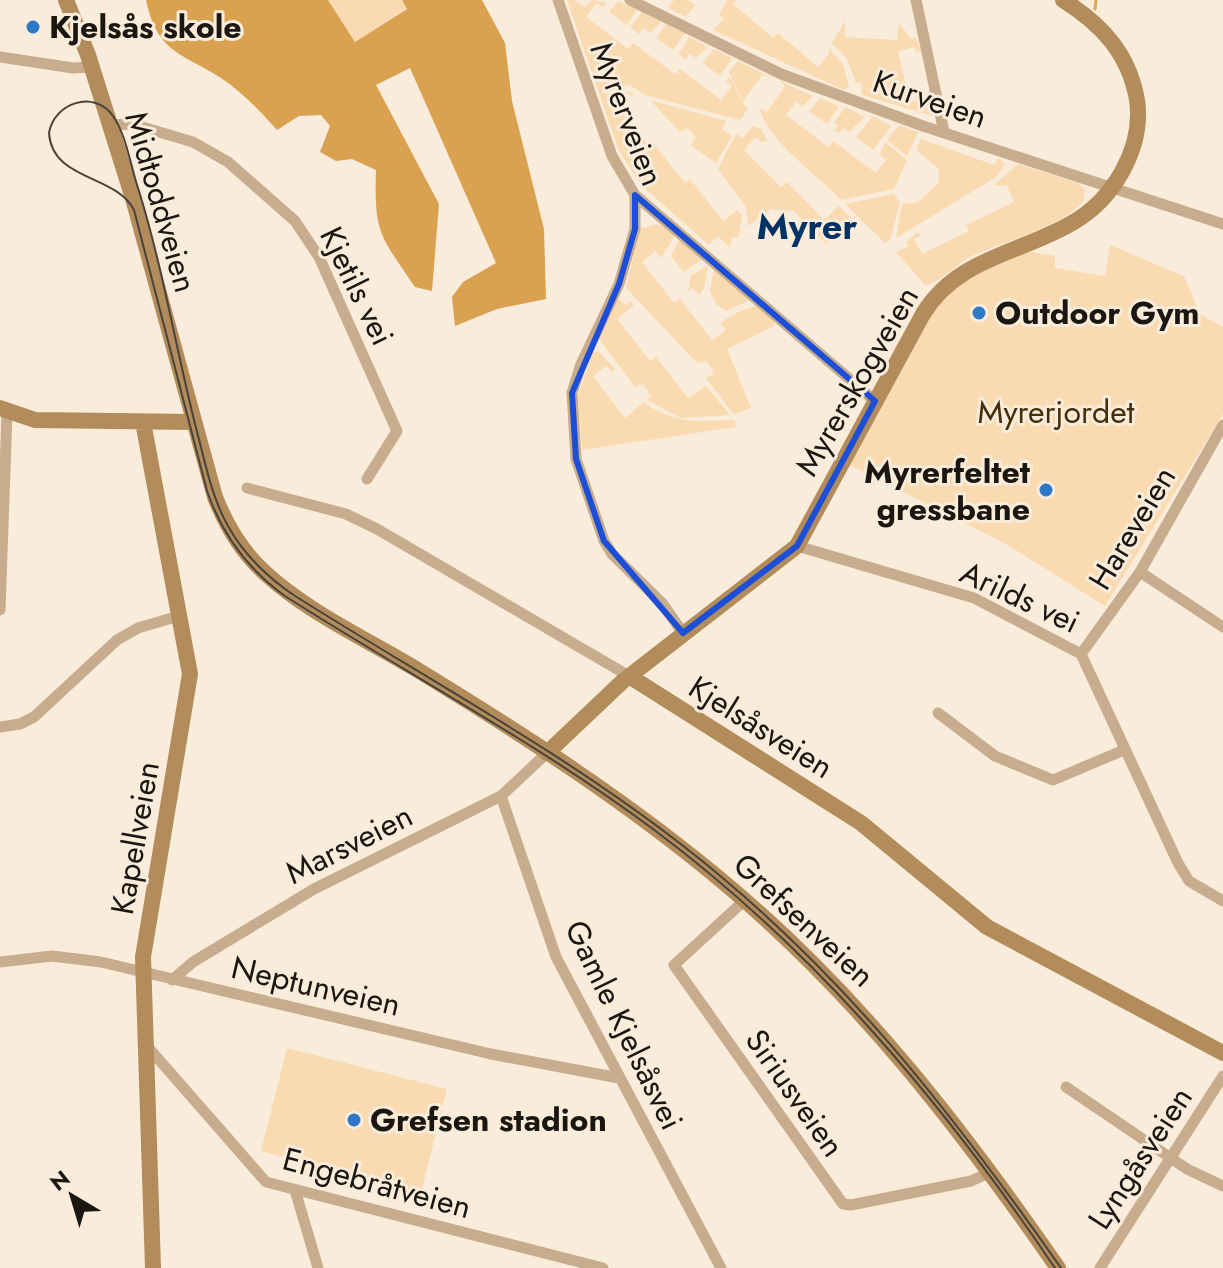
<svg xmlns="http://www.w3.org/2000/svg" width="1223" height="1268" viewBox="0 0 1223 1268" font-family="Jost,sans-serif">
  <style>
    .green { fill: #fadab1 }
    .forest { fill: #daa151 }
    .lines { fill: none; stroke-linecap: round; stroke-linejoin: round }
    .stream { stroke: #dfa555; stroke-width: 3 }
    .street { stroke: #c7ad8d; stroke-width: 11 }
    .secondary { stroke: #b28c5b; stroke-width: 16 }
    .tram { stroke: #49433a; stroke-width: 2 }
    .marked { fill: none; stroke: #1d4ed8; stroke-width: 6; stroke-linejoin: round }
    .poi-dot { fill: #2e78c8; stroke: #faecdb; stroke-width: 3 }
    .labels { text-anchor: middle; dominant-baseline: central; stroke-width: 6; stroke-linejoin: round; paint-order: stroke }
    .poi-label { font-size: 32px; font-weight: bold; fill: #1b1610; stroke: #faecdb; text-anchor: start }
    .street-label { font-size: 32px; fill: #1b1610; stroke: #faecdb }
    .park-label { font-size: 32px; fill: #452e0a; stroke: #faecdb }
    .quarter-label { font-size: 36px; font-weight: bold; fill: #003364; stroke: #faecdb }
  </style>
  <rect width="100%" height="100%" fill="#faecdb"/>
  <!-- green -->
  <path class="green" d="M328 0H402L407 8 355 42Z
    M567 0H575L585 7 592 0 606 3 603 7 596 3 586 17 628 49 633 43 675 74 680 69 721 100 732 86 726 81 729 77C738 87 739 99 748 109L740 120 645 95 630 85 600 92C612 97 623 88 634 93L632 97 628 93 615 104 648 145 652 142 685 183 690 179 723 221 737 210 742 215 739 237H733L729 247 718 236 709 245 642 186 619 151Z
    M674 0H688L695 5 686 17 668 8Z
    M727 0H736L733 4 773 38 778 33 818 67 829 54V48L843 64 849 87 844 90 713 30 724 19 719 15Z
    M618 1 637 10 627 25 609 12Z
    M642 12 661 22 650 33 643 28 639 34 630 27Z
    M845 21V37L897 40 899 23 912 40 915 37 922 51 916 52 914 47 898 51 910 102 926 99 930 87 933 116 862 95 861 82 856 83 847 59 832 43Z
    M666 24 685 33 673 50 656 38Z
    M689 37 708 47 696 58 690 54 685 59 679 54Z
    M714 49 732 58 720 76 703 63Z
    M738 61 770 77 762 75 743 101 729 72Z
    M780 81 813 96 803 106 796 102 786 115 828 147 833 141 876 173 886 160 880 155 885 142 907 160 894 189 841 200C817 174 767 141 760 109L767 112 785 86Z
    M820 98 839 106 827 124 809 111Z
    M650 100 726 121 722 130 732 136 716 163 690 145 696 138 688 128 680 132Z
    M846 107 865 117 849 132 843 128 839 133 834 130 838 125 834 122Z
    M873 116 891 126 873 150 856 137Z
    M899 125 918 132 907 156 887 140Z
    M752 126 761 129 768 141 761 142 756 137 744 150 781 187 787 182 824 220 839 206 849 216V220L826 244 794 211 771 209 748 226 746 207 718 169 736 134 743 138Z
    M921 139 994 165 998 158 1005 164 996 177 896 238 902 204 918 202 939 183V169L916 150Z
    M1018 164 1078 183 1085 190 1083 201C1066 225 1000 243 972 256 957 262 940 284 925 285L896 252 909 246 906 242 918 232 921 236 914 239 922 254 969 231 966 225 1014 202 1007 186 994 185Z
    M894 194 900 203 890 240 885 243 845 204Z
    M656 224 668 227 674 237 661 258 655 251 642 262 674 303 680 299 712 340 726 330 721 324C728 315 746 308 758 306L774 322V326L727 349 751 408 735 414 731 411 706 378 714 374 707 361 697 363 626 288 640 229Z
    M680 238 703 258 684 272 671 256Z
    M1110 245 1184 276 1200 314 1223 327V414L1105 606 1006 544 850 465 939 301 965 278 1025 251 1055 256V268L1105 276Z
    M708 265 704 288 699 295 693 288 688 292 691 276Z
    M714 269 750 300 726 311 716 304 710 291Z
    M618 298 625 305 630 301 634 305 617 319 650 361 656 357 688 398 706 386 730 415 681 418 647 400 651 396 643 384 635 387 599 339Z
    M598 351 615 369 612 372 606 366 593 376 625 418 644 402C673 425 700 421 735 420L736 427 582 450 578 397 592 353Z
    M287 1048 447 1089 421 1193 261 1151Z"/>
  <!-- forest -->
  <path class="forest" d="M146 0H328L355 42 407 9 402 0H482L505 43 512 101 544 229 546 299 497 309 455 326 452 297 463 282 496 263 410 68 376 85 439 204 432 291 415 287C380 235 374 234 376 170L352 159 336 161 320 152 330 126 321 115 299 116 277 130C261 112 242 92 221 78 182 53 157 53 146 0Z"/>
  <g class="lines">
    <!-- stream -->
    <path class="stream" d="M1095 9 1096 0"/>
    <!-- street -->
    <path class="street" d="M558 0 612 156 635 195V229L619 284 581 364 572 393 576 459 604 541 612 554 662 603 683 633
      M630 0 781 74 923 126 1223 224
      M916 0 944 132
      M0 57 73 68 90 67
      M110 125 132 124 193 142 228 162 295 221 319 257 397 431 367 479
      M635 195 875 401
      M247 488 346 514 377 529 629 676
      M797 546 974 598 1081 654 1178 863 1189 881 1223 901
      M1140 572 1223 627
      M0 610 7 413
      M1081 654 1140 572 1223 425
      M938 713 995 756 1053 780 1124 750
      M0 727 20 724 34 717 117 640 138 628 179 616
      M501 796 556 957 721 1268
      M745 900 674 965 843 1204 851 1205 971 1181 991 1172
      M0 962 52 956 101 962 491 1054 619 1078
      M172 980 193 962 314 889 501 796 547 753
      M147 1046 266 1182 603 1268
      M1066 1087 1187 1169 1223 1186
      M295 1190 318 1268
      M1100 1268 1223 1076"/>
    <!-- secondary -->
    <path class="secondary" d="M66 0 88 55 132 195 215 497C226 525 241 551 264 572 307 612 366 639 416 669 524 735 631 804 728 886 859 996 961 1128 1058 1268
      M0 408 35 420 192 422
      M143 422 190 674 143 957 153 1268
      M629 676 861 823 987 927 1223 1053
      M547 753 623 681 797 546 923 314C957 258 1019 254 1072 223 1113 200 1144 148 1137 100 1129 53 1101 24 1063 0"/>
    <!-- tram -->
    <path class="tram" d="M1055 1268C942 1101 815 950 653 829 536 742 407 674 285 596 247 569 222 534 207 491L134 210C116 174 52 181 49 133 54 103 94 89 113 116 127 136 131 169 139 191 163 269 176 349 196 428 205 461 211 496 228 526 244 555 267 577 295 596 425 678 561 751 682 845 839 967 948 1107 1061 1268"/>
  </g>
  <!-- marked area -->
  <path class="marked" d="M635 195 875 401 797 546 683 633 604 541 576 459 572 393 619 284 635 229Z"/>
  <!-- markers -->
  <g class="poi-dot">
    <circle cx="33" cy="27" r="8"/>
    <circle cx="979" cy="313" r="8"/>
    <circle cx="1046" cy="490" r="8"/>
    <circle cx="354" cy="1120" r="8"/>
  </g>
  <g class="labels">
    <!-- poi labels -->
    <g class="poi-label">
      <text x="49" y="27">Kjelsås skole</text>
      <text x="995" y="313">Outdoor Gym</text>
      <text x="1030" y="472" text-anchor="end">Myrerfeltet<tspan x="1030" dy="37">gressbane</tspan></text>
      <text x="370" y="1120">Grefsen stadion</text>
    </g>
    <!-- street labels -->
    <g class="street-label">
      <text transform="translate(930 99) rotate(19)">Kurveien</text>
      <text transform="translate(627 114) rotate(69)">Myrerveien</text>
      <text transform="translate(161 202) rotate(74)">Midtoddveien</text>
      <text transform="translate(357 286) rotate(64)">Kjetils vei</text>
      <text transform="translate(857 381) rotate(-60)">Myrerskogveien</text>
      <text transform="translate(1132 528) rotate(-59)">Hareveien</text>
      <text transform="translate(1020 597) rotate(25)">Arilds vei</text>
      <text transform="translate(761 727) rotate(32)">Kjelsåsveien</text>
      <text transform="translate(135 838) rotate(-80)">Kapellveien</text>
      <text transform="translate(349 844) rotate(-27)">Marsveien</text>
      <text transform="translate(804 920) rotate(43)">Grefsenveien</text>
      <text transform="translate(316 986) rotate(13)">Neptunveien</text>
      <text transform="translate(624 1025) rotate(64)">Gamle Kjelsåsvei</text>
      <text transform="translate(795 1093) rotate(55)">Siriusveien</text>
      <text transform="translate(1140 1158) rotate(-57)">Lyngåsveien</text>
      <text transform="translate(377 1183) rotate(15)">Engebråtveien</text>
    </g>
    <!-- park labels -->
    <g class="park-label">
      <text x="1056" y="412">Myrerjordet</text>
    </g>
    <!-- quarter labels -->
    <g class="quarter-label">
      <text x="807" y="226">Myrer</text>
    </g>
  </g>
  <!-- north arrow -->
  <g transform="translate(72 1196) rotate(322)" stroke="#faecdb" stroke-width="6" paint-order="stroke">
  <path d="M0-6L14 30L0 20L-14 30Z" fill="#1b1610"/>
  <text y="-12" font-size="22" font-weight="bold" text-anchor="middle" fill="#1b1610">N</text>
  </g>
</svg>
